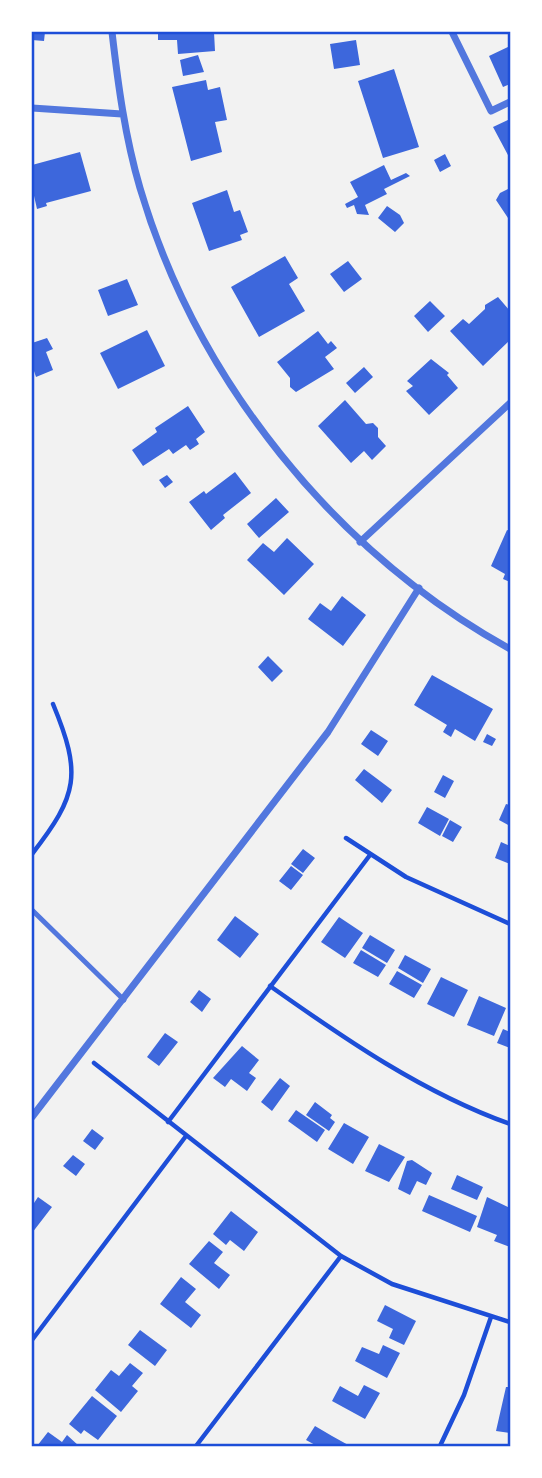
<svg xmlns="http://www.w3.org/2000/svg" width="542" height="1478" viewBox="0 0 542 1478" font-family="Manrope,sans-serif">
  <style>
    .building { fill: #3d67dc }
    .lines { fill: none; stroke-linecap: round; stroke-linejoin: round }
    .path { stroke: #1d4ed8; stroke-width: 4.5 }
    .service { stroke: #5277de; stroke-width: 5 }
    .minor { stroke: #5277de; stroke-width: 7 }
    .neatline { fill: none; stroke: #1d4ed8; stroke-width: 2.5 }
  </style>
  <rect width="100%" height="100%" fill="#f2f2f2"/>
  <!-- building -->
  <path class="building" d="M32 32H45L44 41 32 40Z
    M158 32H214L215 51 178 54 177 40H158Z
    M356 40 360 65 334 69 330 44Z
    M510 46V84L503 87 489 56Z
    M198 55 204 72 183 76 180 60Z
    M394 69 419 147 383 158 358 81Z
    M206 80 208 90 220 87 227 120 215 122 222 152 191 161 172 87Z
    M510 119V156L509 157 493 127Z
    M80 152 91 191 46 203 47 206 37 209 32 187V165Z
    M445 154 451 166 440 172 434 160Z
    M384 165 391 180 406 173 410 176 384 189 387 194 365 205 369 215 357 214 354 205 347 208 345 204 358 197 350 182Z
    M508 189H510V221L496 200 500 193Z
    M227 190 234 212 240 210 248 232 240 235 242 240 209 251 192 203Z
    M387 206 400 215 404 223 395 232 378 218Z
    M285 256 298 278 289 284 305 311 259 337 231 287Z
    M348 261 362 279 344 292 330 274Z
    M127 279 138 305 108 316 98 290Z
    M498 297 510 311V340L483 366 450 331 463 319 469 324 485 309V305Z
    M430 301 445 316 428 332 414 316Z
    M147 330 165 366 118 389 100 353Z
    M318 331 328 344 331 341 337 348 325 357 334 369 296 392 290 387V378L277 362Z
    M47 338 53 349 46 352 53 370 36 377 32 365V343Z
    M431 359 449 373 447 375 458 388 429 415 406 391 413 386 407 381Z
    M364 367 373 377 355 393 346 383Z
    M345 400 366 424 373 423 378 428V437L386 446 372 460 364 451 351 463 318 426Z
    M188 406 205 432 196 439 199 444 190 450 186 445 173 454 169 449 143 466 132 450 157 432 155 428Z
    M235 472 251 493 223 515 225 518 211 530 189 502 204 491 206 494Z
    M167 475 173 482 165 488 159 480Z
    M276 498 289 512 259 538 247 524Z
    M507 530 510 531V582L503 579 505 574 491 566Z
    M287 538 314 564 284 595 247 560 263 543 274 552Z
    M342 596 366 615 343 646 308 619 320 603 331 611Z
    M268 656 283 671 272 682 258 667Z
    M432 675 493 709 475 741 455 729 451 737 443 732 447 725 414 705Z
    M371 730 388 741 378 756 361 744Z
    M487 734 496 739 492 746 483 742Z
    M364 769 392 790 382 803 355 780Z
    M443 775 454 781 445 798 434 792Z
    M506 804 510 805V826L499 820Z
    M427 807 449 819 440 836 418 823Z
    M450 820 462 827 453 842 442 836Z
    M501 842 510 846V864L495 858Z
    M303 849 315 858 303 873 291 864Z
    M291 866 303 875 291 890 279 881Z
    M235 916 259 934 240 958 217 940Z
    M339 917 363 933 345 958 321 942Z
    M370 935 395 950 387 963 362 948Z
    M361 950 386 965 378 977 353 963Z
    M405 955 431 969 423 983 398 968Z
    M397 971 422 985 414 998 389 984Z
    M441 977 468 990 454 1017 427 1004Z
    M199 990 211 999 202 1012 190 1002Z
    M479 996 506 1008 494 1036 467 1025Z
    M503 1029 510 1032V1048L497 1043Z
    M165 1033 178 1042 159 1066 147 1057Z
    M242 1046 259 1060 249 1073 256 1078 247 1091 231 1079 225 1087 213 1078Z
    M280 1078 290 1086 272 1111 261 1102Z
    M315 1102 332 1115 330 1118 335 1122 329 1131 306 1115Z
    M296 1110 325 1130 317 1142 288 1121Z
    M344 1123 369 1137 353 1164 328 1149Z
    M92 1129 104 1138 95 1150 83 1141Z
    M379 1144 405 1157 389 1182 365 1171Z
    M73 1155 85 1164 76 1176 63 1166Z
    M412 1160 432 1173 426 1185 417 1181 410 1195 398 1189 407 1161Z
    M457 1175 483 1187 477 1200 451 1189Z
    M429 1195 477 1216 470 1232 422 1211Z
    M38 1197 52 1207 32 1233V1206Z
    M487 1197 510 1208V1247L494 1241 497 1235 477 1227Z
    M231 1211 258 1232 244 1251 230 1240 226 1245 213 1234Z
    M209 1241 223 1252 214 1263 230 1275 219 1289 189 1264Z
    M181 1277 196 1289 185 1302 201 1315 191 1328 160 1304Z
    M385 1305 416 1321 404 1345 389 1338 393 1329 377 1321Z
    M140 1330 167 1350 155 1366 128 1345Z
    M383 1345 400 1353 387 1378 355 1361 362 1347 379 1354Z
    M130 1363 143 1373 132 1386 138 1391 121 1412 95 1390 111 1370 119 1376Z
    M364 1385 380 1393 365 1419 332 1401 340 1386 358 1396Z
    M506 1387H510V1433L496 1431Z
    M92 1396 117 1416 98 1440 84 1430 81 1434 69 1424Z
    M315 1426 332 1436 350 1446H317L306 1440Z
    M48 1432 62 1442 67 1435 79 1446H37Z"/>
  <g class="lines">
    <!-- path -->
    <path class="path" d="M346 838 406 877 510 924
      M32 854C78 795 82 774 53 704
      M270 986C345 1039 423 1093 510 1124
      M94 1063 341 1256 392 1284 510 1322
      M168 1122 370 855
      M32 1340 186 1136
      M196 1446 341 1256
      M440 1446 464 1395 491 1317"/>
    <!-- service -->
    <path class="service" d="M32 910 124 1000"/>
    <!-- minor -->
    <path class="minor" d="M112 32C118 84 125 137 140 188 197 381 335 552 510 649
      M452 32 491 111 510 102
      M32 108 122 114
      M360 542 510 403
      M32 1117 328 732 419 588"/>
  </g>
  <!-- border -->
  <rect width="542" height="1478" fill="none" stroke="#ffffff" stroke-width="66"/>
  <rect x="33" y="33" width="476" height="1412" class="neatline"/>
</svg>
